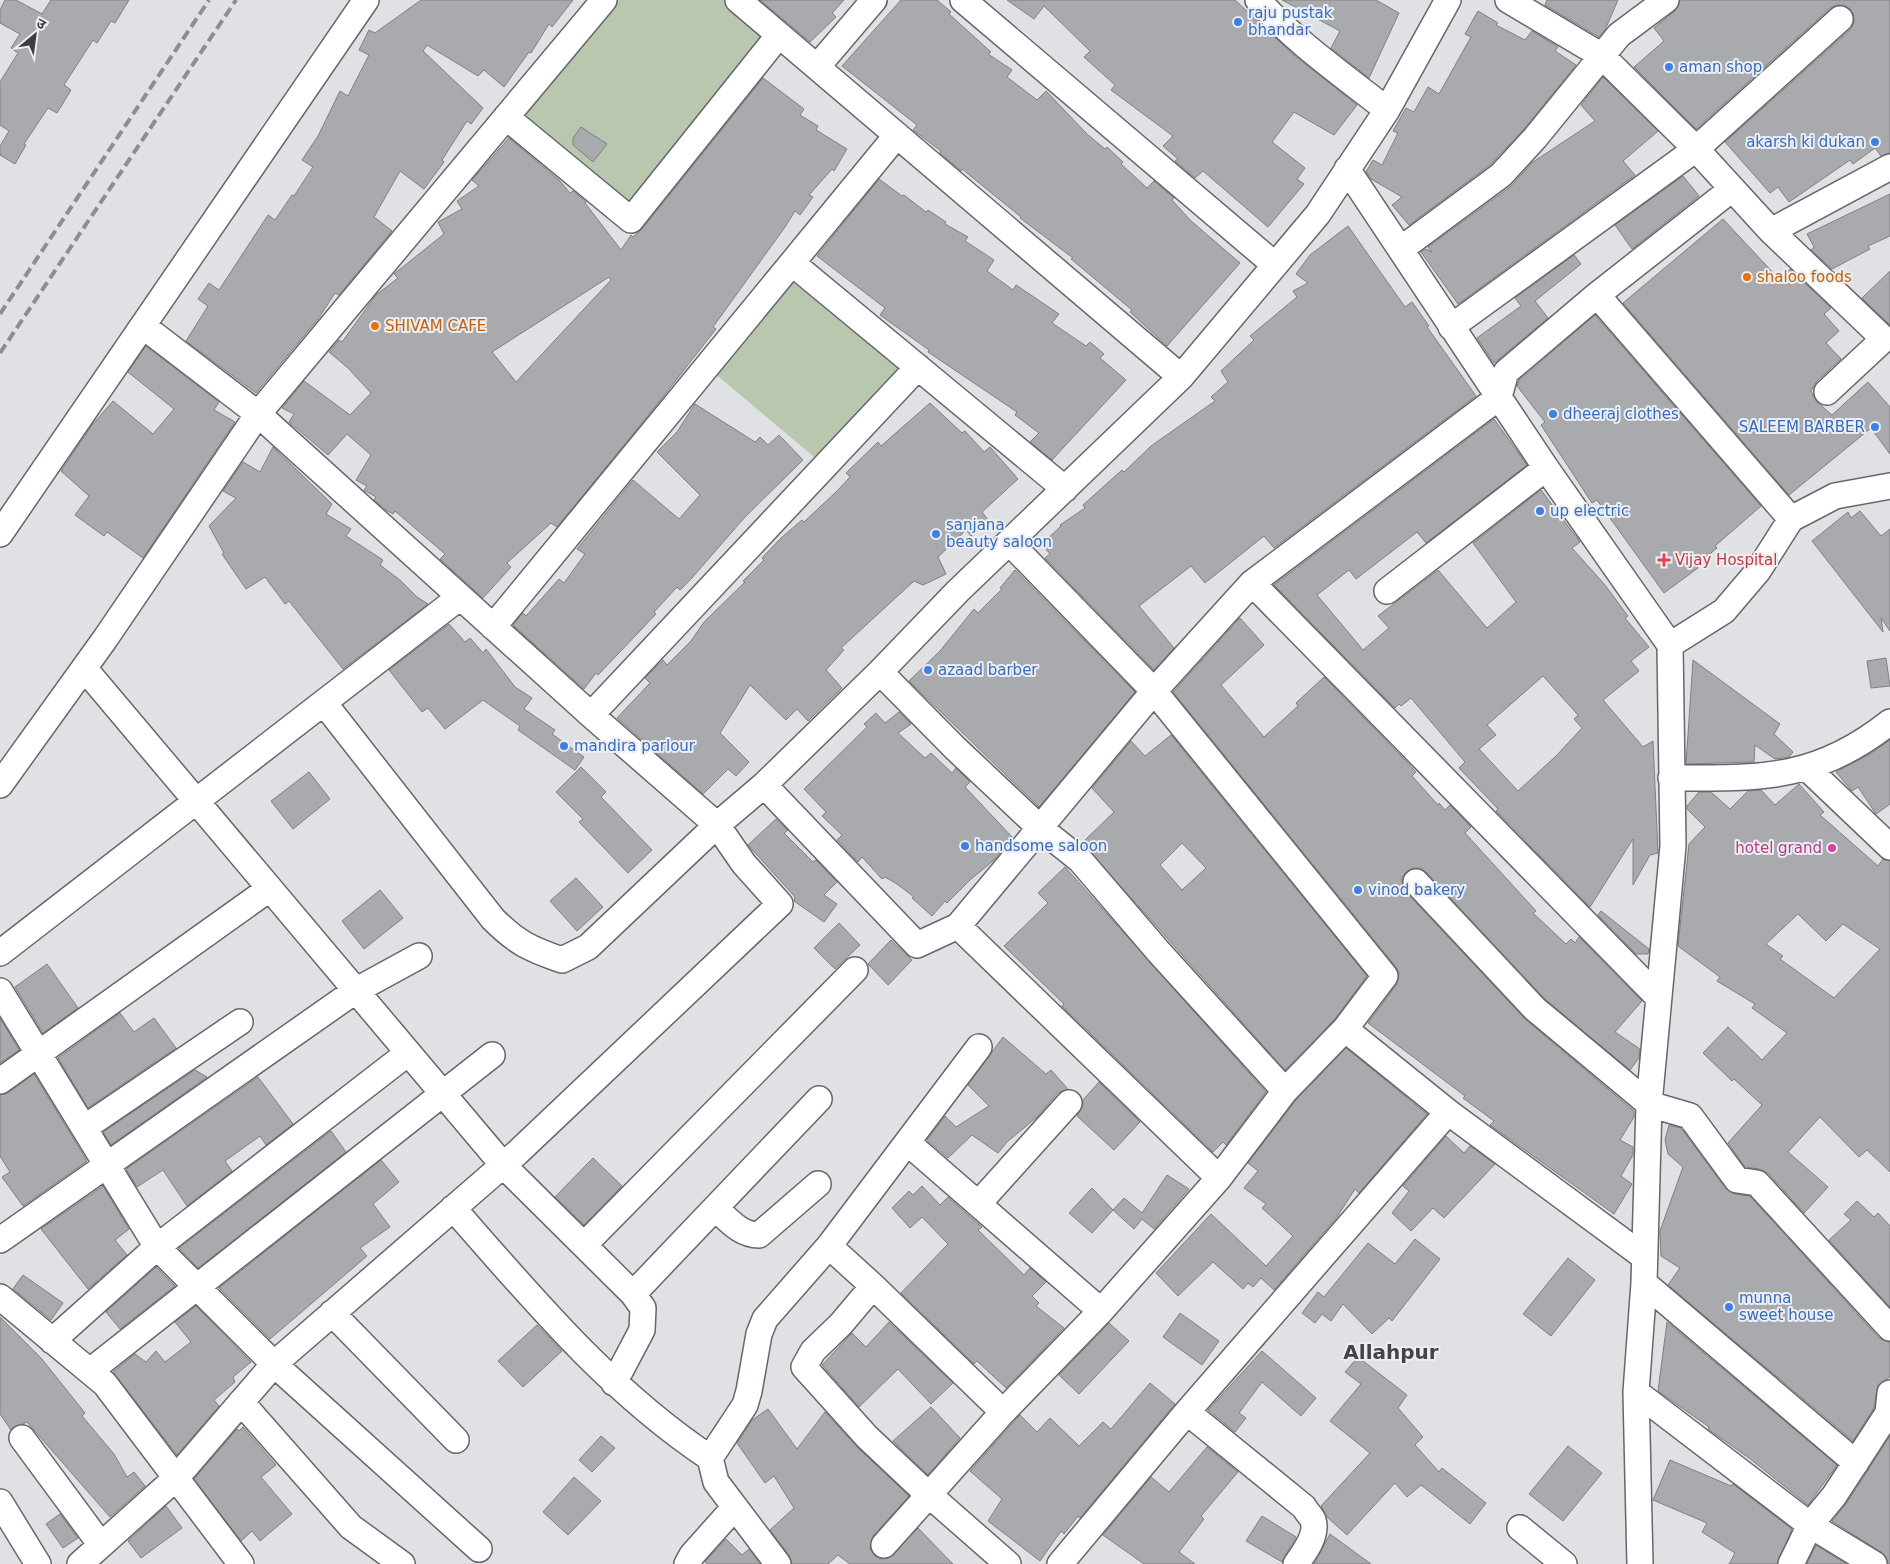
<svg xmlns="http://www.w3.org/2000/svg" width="1890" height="1564" viewBox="0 0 1890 1564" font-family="'DejaVu Sans','Noto Sans Devanagari',sans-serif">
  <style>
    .green { fill: #b9c7af }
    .building { fill: #a8aaad; stroke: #7e8083; fill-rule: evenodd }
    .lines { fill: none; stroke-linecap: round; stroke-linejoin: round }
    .street-casing { stroke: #65676a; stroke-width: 28 }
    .street { stroke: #fff; stroke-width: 25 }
    .rail { stroke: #8c8e90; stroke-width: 4; stroke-dasharray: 10 5; stroke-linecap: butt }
    .shop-dot { fill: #3f7fe0; stroke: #eceef2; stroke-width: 2 }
    .food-dot { fill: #e8710a; stroke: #eceef2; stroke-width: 2 }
    .health-dot { fill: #e0444e; stroke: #eceef2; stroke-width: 2 }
    .hotel-dot { fill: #d1479c; stroke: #eceef2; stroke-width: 2 }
    .labels { text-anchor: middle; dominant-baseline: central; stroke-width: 4; stroke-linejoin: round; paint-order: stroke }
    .shop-label { font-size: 15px; fill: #366cbe; stroke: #eceef2; text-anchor: start }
    .food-label { font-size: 15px; fill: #c56008; stroke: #eceef2; text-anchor: start }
    .health-label { font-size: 15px; fill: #be3a42; stroke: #eceef2; text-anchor: start }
    .hotel-label { font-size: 15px; fill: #b23c85; stroke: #eceef2; text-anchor: end }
    .district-label { font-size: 20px; font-weight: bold; fill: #434447; stroke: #eceef2 }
  </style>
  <rect width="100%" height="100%" fill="#dfe1e4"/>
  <!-- green -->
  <path class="green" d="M604 0H738L779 35 631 220 506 117Z
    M792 263 918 367 825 466 707 367Z"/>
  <!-- building -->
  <path class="building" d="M5 0H16L42 14 51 0H129L115 23 111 21 97 43 93 40 64 85 71 90 57 113 48 108 24 144 26 145 15 164 0 155V146L9 131 0 125V82L18 53 11 48 20 34 0 23V10Z
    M421 0H573L552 27 549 24 531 53 529 52 504 87 484 70 478 76 427 45 423 51 483 108 471 124 467 121 442 160 444 162 424 189 400 171 374 217 392 231 339 295 335 293 318 319 256 393 186 341 208 306 198 299 209 283 219 290 268 215 275 220 292 195 294 196 313 167 302 160 318 136 340 91 348 96 369 55 359 50 369 30 375 33Z
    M760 0H844L832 13 836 17 810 42Z
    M901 0H937L951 12 949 14 991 52 988 54 1012 70 1007 77 1037 100 1046 91 1087 134 1105 149 1107 147 1123 162 1121 164 1147 188 1154 181 1174 198 1172 200 1190 220 1240 263 1167 346 1130 312 1132 310 1071 259 1073 258 1020 218 1021 217 962 169 961 171 940 153 941 151 913 130 917 125 842 66Z
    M1007 0H1235L1294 55 1357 105 1334 135 1294 112 1272 142 1305 168 1297 179 1304 184 1268 227 1203 171 1195 178 1175 161 1178 159 1163 146 1173 136 1111 90 1115 85 1084 57 1090 51 1044 6 1034 19Z
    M1282 0H1376L1399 13 1369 78 1331 48 1340 31Z
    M1547 0H1618L1605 30 1599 37 1545 5Z
    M1680 0H1890V153L1881 156 1875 148 1853 164 1850 160 1789 202 1778 187 1770 193 1725 142 1850 30 1854 23V16L1850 9 1844 5H1837L1830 8 1696 129 1634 67 1664 41 1654 28 1675 11Z
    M1478 11 1498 23 1496 25 1525 40 1532 31 1558 47 1555 51 1576 65 1524 129 1491 164 1409 225 1392 205 1402 197 1371 179 1366 172 1373 160 1382 165 1398 133 1393 131 1406 108 1414 112 1428 87 1439 94 1471 37 1465 34Z
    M1603 77 1658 131 1623 161 1635 175 1458 304 1421 252 1426 249 1432 252 1428 247 1510 187 1533 162 1595 121 1581 105Z
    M763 78 804 109 800 115 818 126 816 130 847 149 834 171 832 169 809 195 813 197 800 215 795 211 785 227 713 327 716 329 655 407 557 527 551 523 507 563 511 567 483 598 440 559 445 554 395 511 393 514 386 510 374 500 376 497 364 490 367 486 356 480 371 455 347 434 328 455 289 422 294 414 282 408 304 381 350 415 371 393 348 368 329 352 339 340 342 342 376 295 398 278 394 274 444 234 438 222 462 209 457 201 479 186 472 180 509 138 559 180 570 193 573 191 586 202 585 203 621 250 631 235 633 237 642 229ZM609 277 611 280 516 382 492 352Z
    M581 127 607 144 593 162 573 145V138Z
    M1683 176 1699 196 1632 249 1615 225Z
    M879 179 902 196 904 195 926 212 928 210 946 222 945 224 968 237 965 241 994 260 987 271 1013 290 1016 285 1059 314 1052 323 1086 346 1090 342 1104 354 1100 358 1126 380 1052 460 1030 442 1039 433 1015 415 1017 412 928 352 929 350 880 315 885 308 817 256Z
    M1890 194V236L1868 246 1870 249 1832 269 1811 250 1814 247 1807 234Z
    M1723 219 1779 279 1790 269 1831 308 1824 314 1839 331 1826 343 1841 359 1817 381 1811 391 1816 401 1832 415 1868 382 1890 407V454L1871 428 1789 495 1623 303Z
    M1348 226 1405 307 1412 302 1429 326 1427 327 1476 396 1274 548 1264 536 1205 583 1191 566 1139 606 1174 648 1154 670 1045 558 1050 554 1042 544 1061 526 1060 525 1085 508 1083 505 1122 470 1124 472 1151 446 1215 401 1211 397 1228 382 1221 371 1254 340 1250 336 1297 297 1293 291 1308 283 1296 274 1310 255Z
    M1574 255 1581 264 1535 301 1548 318 1494 363 1477 338 1521 306 1515 298Z
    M1890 271V325L1862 298Z
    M1595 315 1761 506 1715 546 1717 548 1696 565 1698 568 1664 593 1597 500 1592 503 1541 425 1545 422 1517 386 1519 380Z
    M146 346 219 402 214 410 235 422 143 558 107 532 104 536 75 515 89 496 61 471 92 425 113 401 153 434 174 409 128 372Z
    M930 403 962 433 965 431 984 452 990 447 1018 479 982 512 989 521 971 536 966 530 938 557 946 574 923 585 914 581 841 648 844 650 826 670 842 688 808 721 797 709 786 720 750 685 720 733 749 762 736 776 728 769 703 794 617 718 650 683 645 678 663 660 667 665 691 641 704 622 745 582 743 581 764 560 762 558 781 538 802 520 804 522 837 491 850 477 846 473 878 442 881 446Z
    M695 404 755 442 760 437 768 445 779 435 803 460 745 517 691 579 680 590 677 587 654 612 656 614 598 675 596 673 584 689 513 625 523 613 526 616 559 579 564 583 585 554 577 549 633 480 679 519 700 495 657 452 677 432Z
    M1494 419 1527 465 1426 543 1417 532 1356 579 1349 570 1317 595 1363 650 1389 628 1378 616 1438 570 1487 628 1516 602 1473 543 1541 490 1580 542 1572 548 1605 585 1628 616 1625 618 1649 647 1631 661 1639 671 1603 700 1643 747 1653 741 1658 853 1650 855 1633 885V839L1590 907 1496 811 1498 809 1459 768 1465 762 1411 698 1401 706 1399 704 1395 708 1274 585ZM1543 676 1578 715 1574 719 1582 728 1556 756 1518 791 1479 749 1496 735 1487 725Z
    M273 447 332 504 326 514 351 529 346 536 383 560 380 565 400 580 417 597 428 604 343 669 289 601 285 604 265 577 246 589 222 554 224 553 209 526 236 498 223 491 243 462 260 472Z
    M1860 511 1881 536 1890 529V631L1881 618 1883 632 1812 541 1848 512 1851 518Z
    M1015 570 1135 692 1039 807 909 681 940 651 974 609 978 613 1002 589 1000 588Z
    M1240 618 1264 645 1221 685 1264 737 1298 706 1296 703 1324 677 1403 758 1416 772 1412 776 1438 805 1439 803 1445 810 1450 805 1471 827 1465 833 1536 911 1533 913 1566 944 1571 939 1575 943 1579 937 1642 1001 1615 1032 1640 1049 1639 1058 1630 1070 1545 999 1426 872 1421 868H1413L1407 871 1402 877V885L1406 892 1525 1019 1634 1111V1117L1620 1140 1633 1147V1155L1621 1176 1632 1184 1614 1214 1490 1125 1494 1121 1463 1098 1465 1096 1368 1023 1397 984 1399 973 1396 967 1173 692Z
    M449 624 465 642 470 638 483 653 486 649 515 687 532 698 524 709 555 730 552 734 584 757 575 770 518 730 520 726 483 700 445 729 428 708 422 712 389 670Z
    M1886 658 1890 686 1871 688 1867 661Z
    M1693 660 1780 724 1774 734 1793 752 1789 757 1775 759 1755 745 1754 762 1686 764Z
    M899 712 911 724 898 733 925 758 931 753 952 773 956 768 970 782 965 787 1013 838 994 860 970 880 947 903 945 901 932 916 912 898 914 897 897 884 885 877 882 879 862 857 858 862 837 840 842 835 822 816 826 812 804 789 867 727 864 724 876 713 885 723Z
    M1171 735 1367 976 1334 1020 1285 1070 1082 843 1114 812 1092 788 1131 741 1145 756ZM1182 843 1206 868 1182 890 1160 865Z
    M1890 740V804L1876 814 1858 787 1852 791 1836 772 1870 754Z
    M581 767 606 792 601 797 652 850 628 873 579 822 583 819 556 792Z
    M309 772 330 799 293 829 271 801Z
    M1799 784 1824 812 1820 815 1878 866 1883 859 1890 861V1172L1867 1150 1859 1157 1820 1117 1788 1152 1828 1187 1804 1213 1768 1173 1759 1169 1745 1167 1728 1143 1762 1105 1734 1079 1732 1081 1703 1053 1728 1027 1762 1060 1787 1033 1752 1008 1755 1004 1717 981 1720 977 1678 946 1689 844 1705 827 1687 809V806L1699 792H1711L1730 809 1748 791 1761 790 1775 805ZM1798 914 1826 941 1843 924 1880 949 1834 998 1780 959 1783 956 1766 944Z
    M776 819 788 830 784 833 813 862 816 860 837 882 824 895 837 904 824 922 794 901 795 897 748 845Z
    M1065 867 1266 1092 1226 1145 1223 1142 1213 1152 1062 1006 1064 1004 1004 946 1048 903 1038 893Z
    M576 878 603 907 577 931 550 901Z
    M380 890 403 918 364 949 342 921Z
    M1601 911 1649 949 1648 954H1636L1598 915Z
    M839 923 860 945 835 969 814 948Z
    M891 940 912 960 888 985 868 964Z
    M47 964 78 1008 43 1033 15 987Z
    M120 1013 134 1032 154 1018 176 1048 88 1108 58 1058Z
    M0 1018 19 1050 0 1063Z
    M1003 1037 1046 1074 1051 1070 1068 1089 1058 1093 1037 1117 1007 1142 998 1153 972 1135 948 1158 927 1140 945 1116 956 1127 989 1106 968 1085Z
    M1346 1048 1427 1114 1359 1193 1355 1189 1337 1217 1274 1290 1261 1278 1253 1287 1248 1283 1243 1289 1213 1262 1178 1296 1156 1273 1211 1214 1266 1266 1293 1236 1262 1208 1266 1204 1244 1188 1258 1171 1248 1163 1296 1100Z
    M195 1070 207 1077 111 1145 103 1132Z
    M34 1074 87 1161 23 1206 2 1177 10 1172 0 1156V1095L8 1093Z
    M258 1077 293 1124 266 1145 260 1136 225 1161 232 1171 187 1206 163 1170 137 1187 126 1169Z
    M1099 1082 1140 1122 1114 1150 1077 1116 1083 1106V1100Z
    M1669 1125 1681 1128 1726 1189 1735 1194 1750 1196 1879 1338 1890 1342V1377L1878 1385 1874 1408 1853 1441 1668 1285 1680 1268 1661 1256 1660 1231 1683 1167 1668 1154 1665 1140Z
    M331 1131 346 1152 198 1268 179 1248Z
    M1446 1136 1464 1153 1470 1146 1495 1164 1444 1218 1433 1208 1411 1231 1392 1213 1409 1191 1403 1186Z
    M593 1158 622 1186 584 1225 555 1197Z
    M381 1160 399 1182 373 1204 390 1227 360 1248 367 1256 270 1339 219 1288Z
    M1167 1175 1189 1189 1154 1229 1142 1219 1134 1229 1113 1210 1124 1198 1142 1213Z
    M103 1186 129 1229 115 1240 127 1255 88 1289 41 1229Z
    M922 1186 940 1205 948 1197 968 1215 982 1227 978 1230 1024 1275 1030 1268 1046 1282 1032 1296 1039 1303 1036 1306 1064 1328 1006 1388 977 1361 974 1364 901 1293 948 1244 922 1217 910 1228 892 1208 909 1191 913 1195Z
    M1092 1188 1113 1210 1092 1233 1069 1213Z
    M1857 1201 1874 1217 1878 1213 1890 1226V1307L1829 1240 1851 1220 1844 1214Z
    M1415 1239 1440 1259 1392 1321 1389 1318 1372 1334 1343 1304 1331 1321 1322 1314 1315 1323 1302 1313 1318 1292 1324 1297 1368 1243 1395 1264Z
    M1568 1258 1595 1280 1551 1336 1523 1314Z
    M156 1267 175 1286 120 1329 106 1312Z
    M23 1275 63 1303 51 1320 13 1289Z
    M196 1306 251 1362 233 1377 235 1382 214 1400 219 1406 177 1455 113 1372 135 1354 146 1362 156 1351 165 1362 191 1342 175 1322Z
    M1180 1313 1219 1341 1202 1365 1163 1337Z
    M0 1317 41 1358 85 1413 82 1416 114 1454 127 1477 134 1472 145 1486 110 1517 27 1422 11 1430 0 1414Z
    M889 1322 953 1383 931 1404 898 1369 859 1407 822 1365 852 1333 866 1347Z
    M1667 1322 1837 1465 1808 1505 1749 1458 1708 1429 1709 1427 1658 1391Z
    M1109 1323 1129 1341 1079 1394 1059 1375Z
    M537 1325 562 1351 523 1387 498 1361Z
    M1262 1351 1316 1398 1301 1416 1262 1382 1239 1413 1246 1418 1235 1432 1208 1410Z
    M1358 1357 1407 1395 1398 1408 1423 1437 1415 1445 1439 1472 1442 1468 1486 1503 1470 1524 1421 1485 1407 1497 1395 1483 1347 1535 1327 1517 1321 1506 1370 1453 1330 1421 1361 1384 1345 1372Z
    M1150 1383 1175 1404 1080 1518 1078 1516 1064 1534 1061 1531 1040 1561 988 1521 1002 1499 970 1471 1020 1415 1037 1432 1050 1418 1079 1446 1103 1422 1111 1429Z
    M931 1407 960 1438 928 1475 893 1441Z
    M768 1409 797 1449 825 1412 857 1447 909 1496 873 1536 870 1549 875 1556 882 1559 889 1558 918 1528 953 1564H850L838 1555 828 1564H792L789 1555 770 1530 794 1508 774 1476 765 1483 737 1443 752 1420Z
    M243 1427 276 1465 261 1477 292 1514 260 1541 252 1531 241 1541 194 1479 237 1429 239 1431Z
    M601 1436 615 1448 592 1472 579 1460Z
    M1890 1436V1564H1888L1886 1557 1881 1552 1832 1521 1846 1504Z
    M1568 1446 1602 1473 1563 1521 1529 1494Z
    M1207 1447 1238 1472 1201 1516 1204 1519 1179 1552 1195 1564H1144L1103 1535 1151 1477 1169 1492Z
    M1670 1460 1731 1486 1733 1484 1792 1529 1777 1564H1729L1735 1553 1702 1532 1707 1523 1653 1500Z
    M574 1477 601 1501 568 1535 543 1512Z
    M166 1506 182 1528 141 1558 128 1541Z
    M60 1514 78 1538 63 1548 46 1524Z
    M1262 1516 1296 1537 1282 1562 1246 1541Z
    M1330 1534 1371 1564H1314Z
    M726 1539 742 1555 749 1549 760 1564H707L705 1562Z
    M1816 1545 1846 1564H1807Z"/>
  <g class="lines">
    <!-- street casing -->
    <g class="street-casing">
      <path id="street" d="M738 0 1181 377
        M963 0 1275 265
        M1258 0C1295 42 1343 75 1387 110
        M1508 0 1602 56 1696 149 1771 231 1884 339 1827 392
        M817 67 874 0
        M506 117 631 220 779 35
        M1347 169 1546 468 1670 645
        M1771 231 1890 167
        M1401 249 1501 175 1535 138 1619 35 1666 0
        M792 263 1065 489
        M1597 295 1791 519
        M1451 327 1696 149 1840 19
        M0 534 366 0
        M1252 583 1658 997
        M1387 591 1546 468
        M493 627 897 135
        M84 668 503 1165 633 1294 819 1099
        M880 672 955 748 1040 828 1080 860 1158 951 1285 1091
        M324 703 493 919C517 943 530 949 562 960L588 947 717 825 764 785 880 672 958 591 1181 377 1318 214 1387 110 1448 0
        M591 715 918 367
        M1808 769 1890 847
        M1671 778C1760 778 1816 781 1890 722
        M0 785 105 639 258 414 604 0
        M764 785 917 945 958 926 1154 691 1252 583 1499 397 1506 372 1597 295 1732 189
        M1416 882 1535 1009 1649 1104 1690 1116 1737 1180 1757 1183 1890 1328
        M958 926 1219 1178
        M0 953 460 597
        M0 991 157 1247 274 1364 479 1549
        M1345 1029 1448 1112 1643 1256
        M0 1081 269 889
        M84 1128 240 1022
        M908 1143 1101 1311
        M978 1204 1069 1103
        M453 1208C532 1298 609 1391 710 1458
        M715 1208C729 1220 740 1235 759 1235L818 1184
        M0 1240 355 991 419 956
        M584 1245 855 970
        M829 1246 979 1047
        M1644 1283 1856 1463
        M0 1297 105 1384 241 1564
        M332 1313 456 1440
        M52 1341 157 1247 408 1053
        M90 1371 492 1055
        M614 1383 642 1330 643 1308 633 1294
        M1636 1392 1810 1525 1874 1564
        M241 1402 351 1527 402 1564
        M1003 1412 873 1286 841 1324 813 1351 804 1367 867 1437 919 1486 1008 1564
        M1187 1412 1304 1507C1306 1511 1311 1516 1313 1520 1318 1535 1304 1553 1296 1564
        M22 1438 101 1545
        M0 1502 38 1564
        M1520 1528 1564 1564
        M884 1545 1003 1412 1101 1311 1219 1178 1285 1091 1345 1029 1385 976 1154 691 1009 542
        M80 1564 176 1478 274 1364 517 1153 780 904 744 864 717 825 591 715 258 414 143 326
        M687 1564 692 1555 734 1508
        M778 1564 716 1482 710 1458 745 1405 749 1391 759 1334 765 1319 829 1246 873 1286
        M1060 1564 1187 1412 1448 1112
        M1640 1564 1636 1392 1644 1283 1649 1104 1673 846 1670 645 1724 611 1758 571 1791 519 1835 496 1890 486
        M1791 1564 1810 1525 1834 1496 1888 1413 1890 1393"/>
    </g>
    <!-- street -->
    <use href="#street" class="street"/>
    <!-- rail -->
    <path class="rail" d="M0 314 209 0
      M0 353 236 0"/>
  </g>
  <!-- markers -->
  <g class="shop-dot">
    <circle cx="1238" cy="22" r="5"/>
    <circle cx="1669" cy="67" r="5"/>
    <circle cx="1875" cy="142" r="5"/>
    <circle cx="1553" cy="414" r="5"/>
    <circle cx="1875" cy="427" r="5"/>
    <circle cx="1540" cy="511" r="5"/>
    <circle cx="936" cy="534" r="5"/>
    <circle cx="928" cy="670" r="5"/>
    <circle cx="564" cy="746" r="5"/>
    <circle cx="965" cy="846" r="5"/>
    <circle cx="1358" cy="890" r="5"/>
    <circle cx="1729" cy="1307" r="5"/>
  </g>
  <g class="food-dot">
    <circle cx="1747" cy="277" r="5"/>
    <circle cx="375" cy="326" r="5"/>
  </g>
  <path class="health-dot" d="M1661.5 552.5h5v5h5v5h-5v5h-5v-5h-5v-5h5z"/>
  <circle class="hotel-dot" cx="1832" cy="848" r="5"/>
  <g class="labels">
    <!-- shop labels -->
    <g class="shop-label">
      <text x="1248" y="13">raju pustak<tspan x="1248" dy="17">bhandar</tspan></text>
      <text x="1679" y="67">aman shop</text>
      <text x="1865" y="142" text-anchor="end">akarsh ki dukan</text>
      <text x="1563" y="414">dheeraj clothes</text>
      <text x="1865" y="427" text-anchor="end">SALEEM BARBER</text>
      <text x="1550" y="511">up electric</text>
      <text x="946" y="525">sanjana<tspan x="946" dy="17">beauty saloon</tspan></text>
      <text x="938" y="670">azaad barber</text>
      <text x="574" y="746">mandira parlour</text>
      <text x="975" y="846">handsome saloon</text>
      <text x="1368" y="890">vinod bakery</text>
      <text x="1739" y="1298">munna<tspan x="1739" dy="17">sweet house</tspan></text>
    </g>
    <!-- food labels -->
    <g class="food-label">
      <text x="1757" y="277">shaloo foods</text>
      <text x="385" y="326">SHIVAM CAFE</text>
    </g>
    <!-- health labels -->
    <g class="health-label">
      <text x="1675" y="560">Vijay Hospital</text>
    </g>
    <!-- hotel labels -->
    <g class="hotel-label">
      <text x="1822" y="848">hotel grand</text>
    </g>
    <!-- district labels -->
    <g class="district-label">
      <text x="1391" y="1352">Allahpur</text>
    </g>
  </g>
  <!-- north arrow -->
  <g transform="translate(35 35) rotate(29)" stroke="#eceef2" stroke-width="4" paint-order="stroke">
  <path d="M0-4L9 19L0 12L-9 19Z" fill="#3c3d3e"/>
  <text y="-8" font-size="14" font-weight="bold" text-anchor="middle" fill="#3c3d3e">उ</text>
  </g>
</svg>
